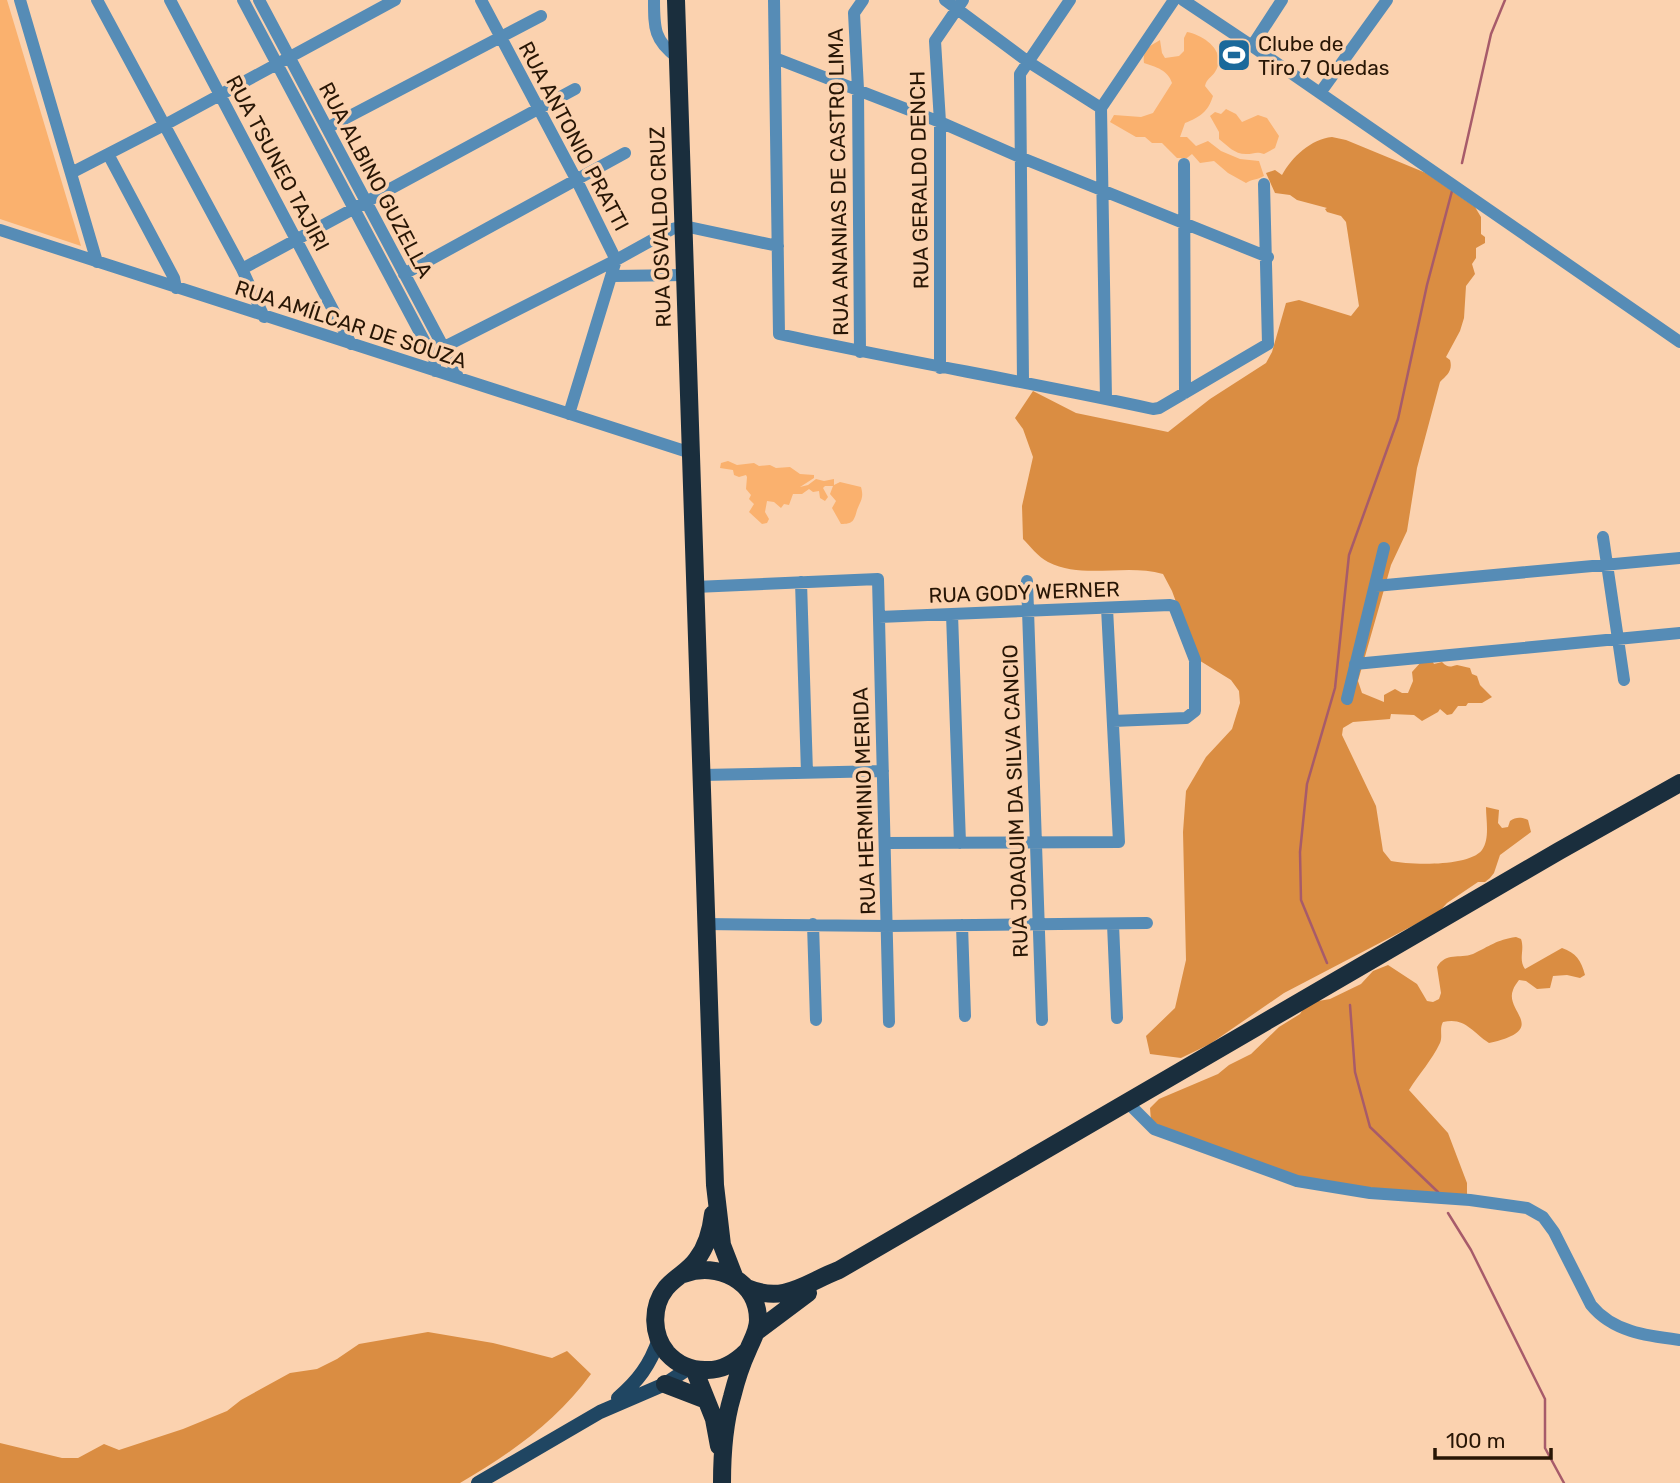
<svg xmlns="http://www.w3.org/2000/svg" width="1680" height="1483" viewBox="0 0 1680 1483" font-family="Rubik,sans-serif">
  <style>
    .green { fill: #fab16e }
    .forest { fill: #da8d42 }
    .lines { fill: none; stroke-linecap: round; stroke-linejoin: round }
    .stream { stroke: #a75b6a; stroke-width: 2.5 }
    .minor { stroke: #568cb6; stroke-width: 12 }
    .major { stroke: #204662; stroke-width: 14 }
    .highway { stroke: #1a2e3d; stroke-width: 18 }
    .labels { text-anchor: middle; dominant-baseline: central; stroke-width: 7; stroke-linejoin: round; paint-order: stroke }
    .poi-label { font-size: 21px; fill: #281605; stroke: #fbd2af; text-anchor: start }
    .street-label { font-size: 21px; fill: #281605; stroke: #fbd2af }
  </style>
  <rect width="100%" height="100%" fill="#fbd2af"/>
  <!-- green -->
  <path class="green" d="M0 0H7L81 246 0 219Z
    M1187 32C1204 35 1228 52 1215 72 1211 78 1207 78 1205 86L1213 96C1208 112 1200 117 1185 123L1180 137H1187L1196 146 1208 141 1221 151 1240 159 1259 161 1264 176C1257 180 1252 179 1246 183L1228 173 1214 161 1200 163 1192 154 1187 158H1177L1162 143H1152L1145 137H1136L1110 122 1114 115 1141 117 1153 113 1172 83C1168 70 1156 67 1144 63 1142 49 1150 46 1160 40L1162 53 1165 58 1179 56 1184 51V38Z
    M1226 109 1236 114 1242 122 1258 115 1267 118 1279 136 1275 148 1264 154C1256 151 1254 154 1246 154 1234 154 1228 146 1219 139V132L1210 116 1215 112 1221 114Z
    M728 461 737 465 754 463 759 466 770 465 776 468 790 467 800 474 814 475V478L800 487 808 485 816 479 824 481 834 479V485L840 482 861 487C864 498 861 500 857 510 854 521 853 524 841 524L832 508 836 501 830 494 833 486H825L823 488 828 497 825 501 820 498 819 491 813 492 809 489 802 494H793L789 505 784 504 781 508 774 502 767 501 765 512 769 519 767 523 762 524 749 512 754 504 749 499 751 495 746 489 747 477 746 475 739 477 734 475 733 470 720 468 721 463Z"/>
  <!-- forest -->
  <path class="forest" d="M1332 137 1346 140 1426 173 1475 207 1481 217V234L1485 237V243L1476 248V258L1472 264 1475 274 1466 286 1464 318 1460 331 1446 357 1450 360C1453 371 1447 375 1440 382L1417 468 1407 531 1391 565 1358 681 1362 693 1384 702V695L1395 689 1402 693H1408L1413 681 1412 672 1421 662 1431 659 1434 664 1442 662C1448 668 1450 667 1457 665L1470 668 1472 674 1477 676 1480 685 1492 697 1482 703H1468L1466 706H1458L1452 714 1447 715 1440 709 1438 712 1422 721 1414 715 1391 714 1390 719 1353 722 1343 728 1342 735 1376 806 1383 851 1391 861C1410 865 1469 867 1482 850 1490 839 1486 820 1486 807L1499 810 1498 823 1502 828 1508 827 1510 821C1516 817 1521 817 1528 820L1531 832 1500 855 1494 873 1490 878 1485 882H1478L1447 903 1439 912 1284 993 1210 1044 1181 1058 1150 1054 1146 1036 1175 1008 1186 960 1183 832 1186 791 1206 757 1232 729 1240 703 1239 691 1231 680 1197 659 1172 591 1163 574C1125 563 1084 580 1048 562 1038 557 1030 546 1023 539L1022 506 1033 457 1023 429 1015 418 1033 391 1076 413 1168 432 1210 399 1266 363 1272 352 1286 303 1299 300 1351 316 1359 306 1346 222 1341 216 1327 212 1325 209 1327 208 1297 200 1290 195 1275 193 1266 173 1275 170 1282 175C1292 157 1311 139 1332 137Z
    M1516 937 1521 939C1525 950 1518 959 1525 969L1562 948C1576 953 1581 960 1585 975L1580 978 1567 975 1553 976 1550 988 1537 989 1526 981 1519 980C1517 983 1514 986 1513 990 1504 1012 1551 1029 1489 1043 1471 1031 1465 1017 1443 1022 1439 1029 1443 1036 1440 1043 1432 1060 1419 1074 1409 1090L1448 1133 1467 1183V1195L1455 1197 1308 1181 1198 1144 1151 1121 1150 1108 1159 1099 1218 1074 1229 1065 1251 1054 1279 1027 1300 1014 1307 1003 1330 999 1361 984 1373 971 1388 965 1417 984 1427 1001 1433 1002 1439 999 1441 993 1437 967C1446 952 1459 959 1473 954 1490 946 1496 940 1516 937Z
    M428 1332 493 1343 552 1358 567 1351 591 1374C556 1422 511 1453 460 1483H0V1443L62 1458H78L104 1444 119 1450 183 1429 227 1411 241 1400 290 1373 317 1369 337 1359 359 1344Z"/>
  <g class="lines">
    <!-- stream -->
    <path class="stream" d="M1462 163 1491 34 1505 0
      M1327 963 1301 900 1300 852 1307 784 1335 688 1349 555 1398 419 1427 285 1452 191
      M1350 1005 1355 1072 1370 1127 1438 1192
      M1448 1213 1471 1250 1545 1399V1448L1564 1483"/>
    <!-- minor -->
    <path class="minor" d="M20 0 97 262
      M97 0 242 269 264 317
      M170 0 351 344
      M243 0 435 361V371
      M259 0 455 369 458 378
      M481 0 577 181 616 260 569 414
      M654 0C654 28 654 41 678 58
      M774 0 779 334C903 361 1029 382 1153 409L1159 408 1268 344 1264 184
      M945 0 1027 61 1101 108
      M1183 0 1252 46 1680 342
      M1252 46 1282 0
      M775 58 940 122 1022 158 1268 257
      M1320 93 1387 0
      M1101 108 1106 399
      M1101 108 1174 0
      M327 128 541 16
      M108 154 174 278 176 288
      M1184 164 1185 393
      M71 173 172 121 395 0
      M0 230 691 453
      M242 269 575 89
      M404 274 625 153
      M613 276 685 275
      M444 347 616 260 672 229 684 226 778 246
      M860 352 858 89 854 13 863 0
      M940 368V122L935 41 963 0
      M1023 381 1020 74 1070 0
      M1603 537 1624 680
      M1027 581 1042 1020
      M801 582 807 773
      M1375 586 1680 558
      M695 587 878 579 889 1022
      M952 614 960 843
      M879 617 1170 605 1174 606 1195 660V711L1186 718 1113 721
      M1355 664 1680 633
      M1347 699 1384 548
      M702 775 883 771
      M885 843 1119 842 1107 608
      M705 924 887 926 1147 923
      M813 924 816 1020
      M1113 924 1117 1018
      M962 925 965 1016
      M1128 1103 1154 1129 1297 1181 1370 1193 1470 1200 1527 1208 1543 1217 1554 1232 1591 1305C1613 1332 1647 1336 1680 1340"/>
    <!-- major -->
    <path class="major" d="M618 1398C638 1381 650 1365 659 1339
      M478 1483 600 1412 665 1384 689 1368"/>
    <!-- highway -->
    <path class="highway" d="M676 0 715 1185 722 1245 734 1276
      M713 1214C711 1231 707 1246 697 1259 689 1271 675 1277 666 1288 651 1307 652 1335 667 1353 677 1364 690 1370 705 1370 722 1371 735 1363 747 1351
      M684 1274C717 1261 758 1281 758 1320 758 1331 752 1340 748 1350 741 1365 736 1381 732 1397 724 1424 722 1455 722 1483
      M747 1288C785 1304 805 1283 839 1270L1559 851 1680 783
      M756 1332 808 1293
      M694 1369 714 1419 719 1446
      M665 1384 704 1399"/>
  </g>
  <!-- icons -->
  <defs>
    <g id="stadium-square" transform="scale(1.75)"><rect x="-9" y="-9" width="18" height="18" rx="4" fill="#1a699b" stroke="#fbd2af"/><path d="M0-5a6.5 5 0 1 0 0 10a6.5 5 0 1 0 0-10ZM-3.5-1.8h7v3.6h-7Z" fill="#fff"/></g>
  </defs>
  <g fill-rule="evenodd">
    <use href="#stadium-square" x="1234" y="55"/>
  </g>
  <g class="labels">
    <!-- poi labels -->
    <g class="poi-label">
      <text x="1258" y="43">Clube de<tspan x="1258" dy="24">Tiro 7 Quedas</tspan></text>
    </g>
    <!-- street labels -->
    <g class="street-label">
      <text transform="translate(574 136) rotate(62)">RUA ANTONIO PRATTI</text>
      <text transform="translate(278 163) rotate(62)">RUA TSUNEO TAJIRI</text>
      <text transform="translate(376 180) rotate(62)">RUA ALBINO GUZELLA</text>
      <text transform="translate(919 180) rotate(-91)">RUA GERALDO DENCH</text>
      <text transform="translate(838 182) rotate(-91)">RUA ANANIAS DE CASTRO LIMA</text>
      <text transform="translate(660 227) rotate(-92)">RUA OSVALDO CRUZ</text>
      <text transform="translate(351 324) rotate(18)">RUA AMÍLCAR DE SOUZA</text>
      <text transform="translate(1024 592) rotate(-2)">RUA GODY WERNER</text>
      <text transform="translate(864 801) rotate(-92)">RUA HERMINIO MERIDA</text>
      <text transform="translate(1015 801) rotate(-92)">RUA JOAQUIM DA SILVA CANCIO</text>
    </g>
  </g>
  <!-- scale -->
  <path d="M1435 1448v10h116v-10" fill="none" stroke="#281605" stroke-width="3.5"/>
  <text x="1446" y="1448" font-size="21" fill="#281605" stroke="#fbd2af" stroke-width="5" paint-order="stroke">100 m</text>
</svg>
